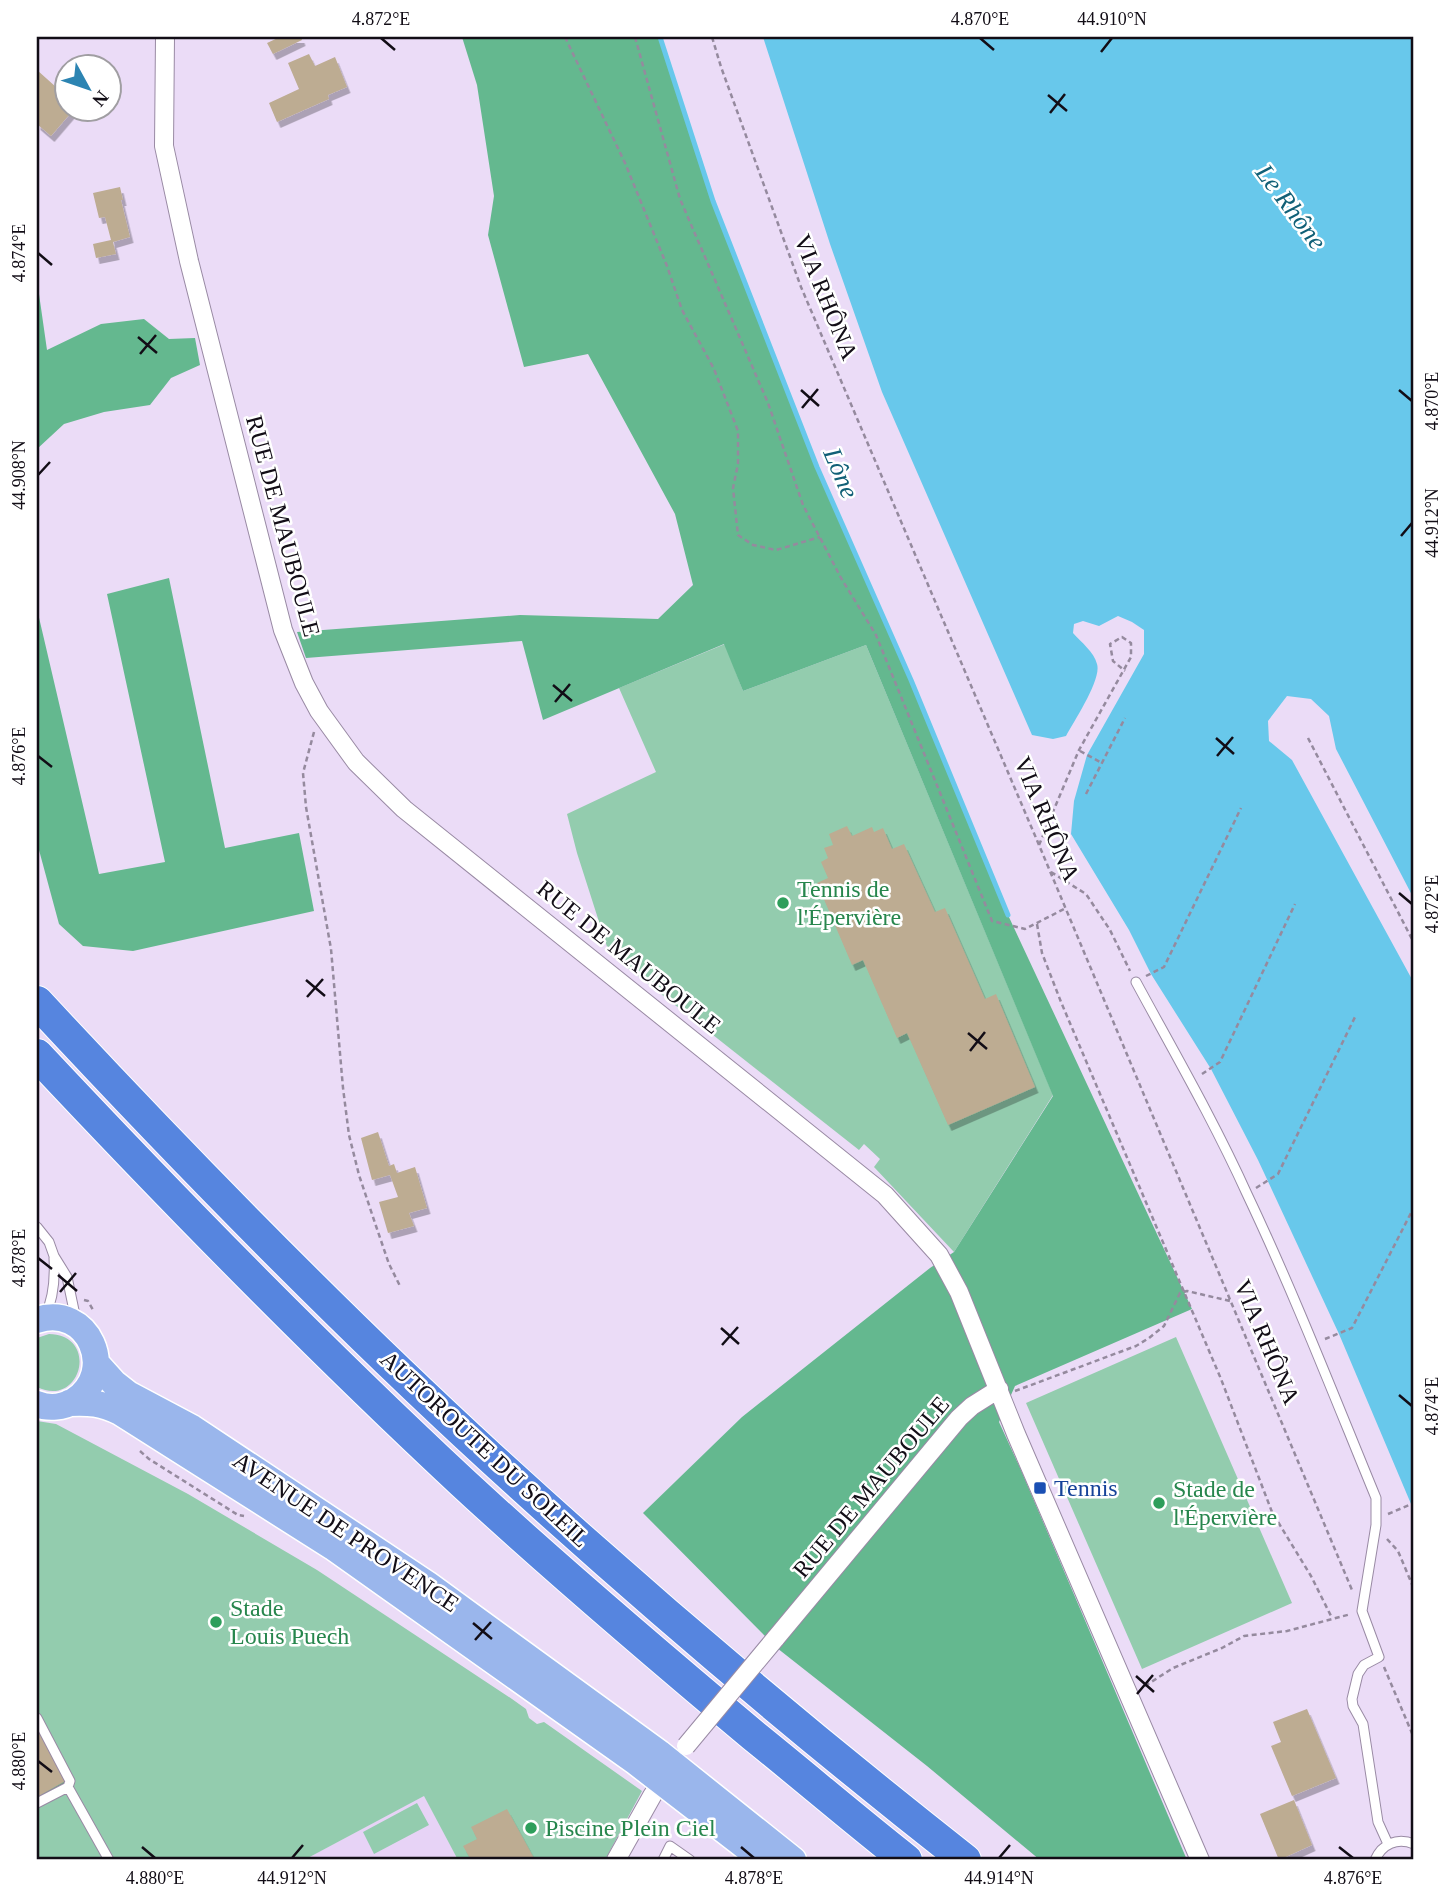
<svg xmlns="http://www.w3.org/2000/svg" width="1451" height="1897" viewBox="0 0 1451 1897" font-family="'Times New Roman',serif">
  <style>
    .built { fill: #e7d3f6 }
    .green { fill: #93ccae }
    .forest { fill: #64b88f }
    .water { fill: #68c8eb }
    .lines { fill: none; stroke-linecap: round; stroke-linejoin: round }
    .stream { stroke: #68c8eb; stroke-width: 5 }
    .building { fill: #bdac92; filter: url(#shadow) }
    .lane-casing { stroke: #998aa4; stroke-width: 11 }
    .street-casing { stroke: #998aa4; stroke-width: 20 }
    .primary-casing { stroke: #fff; stroke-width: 29 }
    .highway-casing { stroke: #fff; stroke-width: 34 }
    .path { stroke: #958a9e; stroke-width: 2.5; stroke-dasharray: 5 3.5; stroke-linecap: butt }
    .lane { stroke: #fff; stroke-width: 9 }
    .street { stroke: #fff; stroke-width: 18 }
    .primary { stroke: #9ab6ec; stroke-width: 26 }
    .highway { stroke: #5685df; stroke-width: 32 }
    .street-bridge-casing { stroke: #998aa4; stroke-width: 20; stroke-linecap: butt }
    .street-bridge { stroke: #fff; stroke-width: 18 }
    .ticks { fill: none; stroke: #120d16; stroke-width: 2.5 }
    .leisure-dot { fill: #2e9e5b; stroke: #fff; stroke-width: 2.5 }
    .transit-dot { fill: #1a4fb4; stroke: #fff; stroke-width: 2.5 }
    .labels { text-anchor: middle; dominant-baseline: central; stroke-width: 5; stroke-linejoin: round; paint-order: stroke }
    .street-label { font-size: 24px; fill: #120d16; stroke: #fff }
    .leisure-label { font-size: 24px; fill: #27864d; stroke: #fff; text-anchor: start }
    .transit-label { font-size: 24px; fill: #164399; stroke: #fff; text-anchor: start }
    .water-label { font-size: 26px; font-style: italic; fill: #116077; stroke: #fff }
    .neatline { fill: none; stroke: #120d16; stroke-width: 2.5 }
    .ticks-label { font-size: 18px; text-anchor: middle; fill: #120d16 }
  </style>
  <defs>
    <filter id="shadow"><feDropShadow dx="3.5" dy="6" stdDeviation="0" flood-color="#0004"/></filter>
  </defs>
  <rect width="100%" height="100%" fill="#ebdcf7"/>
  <!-- built -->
  <path class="built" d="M424 1796 458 1860H304Z"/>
  <!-- green -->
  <path class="green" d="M725 644 743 691 866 645 1053 1095 954 1252 874 1167 880 1159 864 1144 859 1150 609 953 577 853 567 814 656 772 619 688Z
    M49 1334C100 1335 81 1409 37 1387V1338Z
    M1176 1337 1292 1603 1142 1669 1026 1403Z
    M37 1421 56 1424 188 1494 317 1570 512 1699 526 1709 529 1718 537 1724 544 1722 642 1791 605 1860H458L424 1796 304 1860H37Z
    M417 1803 429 1825 374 1854 363 1832Z"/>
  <!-- forest -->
  <path class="forest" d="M462 37H660L713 201 817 467 911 680 1008 915 1192 1309 1015 1386 999 1422 1021 1470 1187 1860H1040L927 1766 777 1648 643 1513 742 1417 930 1268 954 1252 1053 1096 866 645 743 691 724 644 543 720 522 641 306 658 297 632 520 615 658 619 693 585 675 514 588 354 524 367 488 235 494 196 477 85Z
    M37 280 47 350 101 324 144 319 169 339 195 338 200 365 171 378 150 405 104 412 64 424 37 449Z
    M169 578 225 848 299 833 314 911 133 951 83 946 59 924 39 850 37 828V609L99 874 165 862 107 594Z"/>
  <!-- water -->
  <path class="water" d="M763 37H1414V899L1336 749 1329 716 1311 699 1287 696 1268 721 1269 741 1292 760 1414 983V1511L1339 1334 1258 1160 1211 1069 1151 974 1129 930 1071 834 1074 801 1087 755 1144 654V630L1132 622 1118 616 1099 626 1083 621 1074 624 1073 633C1081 642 1094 652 1097 664 1102 679 1074 721 1066 736L1053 739 1032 735 882 392 830 244Z"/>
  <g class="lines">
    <!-- stream -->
    <path class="stream" d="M660 37 713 201 817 467 911 680 1008 915"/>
  </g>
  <!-- building -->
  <path class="building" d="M280 37H301L302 40 273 54 267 43Z
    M309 54 315 66 335 57 347 87 328 95 329 99 277 122 269 103 299 89 288 63Z
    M37 70 66 96V108H75L51 136 37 124Z
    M120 187 123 200H121L130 237 113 242 116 254 96 258 93 244 111 240 105 217 99 218 93 193Z
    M847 826 852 836 872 827 874 832 883 828 892 849 904 844 935 912 945 908 985 999 996 994 1035 1087 948 1125 907 1033 897 1038 863 960 852 965 817 883 828 878 821 862 828 858 824 848 833 845 829 834Z
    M378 1132 389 1166 394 1164 397 1173 415 1167 427 1208 409 1213 414 1226 388 1233 379 1202 398 1197 390 1175 372 1180 361 1138Z
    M1307 1709 1336 1778 1292 1796 1271 1746 1281 1742 1273 1722Z
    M37 1729 65 1781 37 1797Z
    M1294 1800 1312 1845 1279 1860 1260 1814Z
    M507 1809 535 1860H471L463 1846 477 1839 471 1827Z"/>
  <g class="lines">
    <!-- lane casing -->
    <g class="lane-casing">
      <path id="lane" d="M1136 982C1174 1052 1214 1121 1247 1194 1294 1293 1334 1396 1376 1498V1525L1362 1611 1379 1657 1364 1665 1358 1674 1352 1699 1353 1706 1363 1724 1378 1822 1388 1844
        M37 1227 49 1242 54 1256 67 1277 76 1320
        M45 1316C54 1298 55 1277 54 1258
        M37 1718 70 1781 68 1787
        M37 1803 68 1787 109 1860
        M663 1860 670 1846 690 1860
        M1375 1860C1382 1844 1397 1837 1414 1844"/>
    </g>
    <!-- street casing -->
    <g class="street-casing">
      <path id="street" d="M165 37 164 146 189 261 283 630 304 683 319 711 356 762 404 809 885 1195 939 1255 959 1292 1016 1434 1200 1860
        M775 1639 959 1418 972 1406 999 1389
        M616 1860 652 1796 667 1773"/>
    </g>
    <!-- primary casing -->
    <g class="primary-casing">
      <path id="primary" d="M37 1320C88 1303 119 1372 74 1401 63 1407 49 1409 37 1404
        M96 1363 114 1383 128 1394 192 1428 427 1584 659 1753 793 1860
        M69 1403C90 1402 101 1403 120 1412L333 1547 636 1762 763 1860"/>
    </g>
    <!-- highway casing -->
    <g class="highway-casing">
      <path id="highway" d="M37 1002C183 1159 332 1312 490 1457 643 1597 802 1732 965 1860
        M37 1055C174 1201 315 1345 462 1482 556 1569 655 1653 754 1736 805 1777 855 1820 906 1860"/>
    </g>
    <!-- path -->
    <path class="path" d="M565 37 625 163 667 266 682 310 714 369 738 431V464L733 488 738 535 753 545 776 550 820 537
      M635 37 680 199 768 403 803 505 841 578 876 635 992 921 1025 929 1066 908
      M712 37 721 67 801 287 1039 845 1352 1590
      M314 732 303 773 306 807 331 949 343 1088 349 1135 359 1175 376 1226 389 1264 400 1286
      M1308 738 1414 943
      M1080 751 1102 763
      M1086 794 1125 718
      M1039 845 1079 750 1131 657V643L1122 637 1110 644 1113 661 1125 671
      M1051 872 1086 894 1110 930 1130 971
      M1037 924 1042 953 1061 1002 1221 1379 1272 1512 1311 1576 1332 1618
      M1146 976 1164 967 1241 808
      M1202 1074 1220 1062 1295 904
      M1256 1188 1278 1174 1356 1015
      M84 1300 88 1301 93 1310
      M1325 1339 1352 1328 1414 1207
      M1015 1391 1136 1346 1149 1338 1164 1326 1180 1293 1187 1291 1230 1301
      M140 1451 149 1459 238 1515 244 1516
      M1388 1514 1414 1503
      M1387 1539 1398 1551 1414 1589
      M1384 1667 1414 1738
      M1145 1686 1173 1668 1222 1648 1244 1636 1287 1631 1351 1614"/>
    <!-- lane -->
    <use href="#lane" class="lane"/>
    <!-- street -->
    <use href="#street" class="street"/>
    <!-- primary -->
    <use href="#primary" class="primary"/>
    <!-- highway -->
    <use href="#highway" class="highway"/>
    <!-- street-bridge casing -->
    <g class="street-bridge-casing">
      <path id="street-bridge" d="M686 1746 775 1639"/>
    </g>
    <!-- street-bridge -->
    <use href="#street-bridge" class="street-bridge"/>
  </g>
  <!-- ticks -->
  <path class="ticks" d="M381 38 395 50M980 38 994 50M1101 52 1112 38M1048 95 1067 111M1050 113 1065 94M38 253 52 265M138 337 157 353M140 354 156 335M801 390 819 406M1399 390 1412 401M802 408 818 389M38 475 50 462M1401 536 1412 523M553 685 572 701M555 702 570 684M1216 738 1234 754M38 756 52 767M1217 756 1233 737M1399 893 1412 904M306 980 325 996M307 997 323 979M968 1033 987 1049M970 1051 985 1032M38 1258 52 1269M58 1275 77 1291M60 1292 76 1273M721 1328 739 1344M722 1345 738 1327M1399 1395 1412 1406M473 1623 492 1639M475 1640 491 1622M1136 1676 1154 1692M1137 1694 1153 1675M38 1761 52 1772M142 1847 155 1858M741 1847 754 1858M1339 1847 1353 1858M292 1858 303 1845M999 1858 1010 1845"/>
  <!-- markers -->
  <g class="leisure-dot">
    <circle cx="783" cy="903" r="7"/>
    <circle cx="1159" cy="1503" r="7"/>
    <circle cx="216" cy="1622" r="7"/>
    <circle cx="531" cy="1828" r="7"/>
  </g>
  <rect class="transit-dot" x="1033" y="1481" width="14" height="14" rx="3.5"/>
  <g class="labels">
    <!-- street labels -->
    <g class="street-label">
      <text transform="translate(826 297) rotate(68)">VIA RHÔNA</text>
      <text transform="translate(283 526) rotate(75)">RUE DE MAUBOULE</text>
      <text transform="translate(1047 819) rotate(67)">VIA RHÔNA</text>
      <text transform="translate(629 957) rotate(39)">RUE DE MAUBOULE</text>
      <text transform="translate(1267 1342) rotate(67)">VIA RHÔNA</text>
      <text transform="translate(485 1449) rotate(43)">AUTOROUTE DU SOLEIL</text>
      <text transform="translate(871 1487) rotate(-50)">RUE DE MAUBOULE</text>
      <text transform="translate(346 1532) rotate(34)">AVENUE DE PROVENCE</text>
    </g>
    <!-- leisure labels -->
    <g class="leisure-label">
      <text x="797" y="889">Tennis de<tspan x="797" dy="28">l'Épervière</tspan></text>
      <text x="1173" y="1489">Stade de<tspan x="1173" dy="28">l'Épervière</tspan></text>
      <text x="230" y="1608">Stade<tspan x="230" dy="28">Louis Puech</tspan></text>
      <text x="545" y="1828">Piscine Plein Ciel</text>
    </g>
    <!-- transit labels -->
    <g class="transit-label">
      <text x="1054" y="1488">Tennis</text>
    </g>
    <!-- water labels -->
    <g class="water-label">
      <text transform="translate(1291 207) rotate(53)">Le Rhône</text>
      <text transform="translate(841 473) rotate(67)">Lône</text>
    </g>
  </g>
  <!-- border -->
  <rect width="1451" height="1897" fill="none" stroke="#ffffff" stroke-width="77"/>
  <!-- north arrow -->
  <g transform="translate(88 88) rotate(130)"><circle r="33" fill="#ffffff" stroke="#a09ea2" stroke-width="2"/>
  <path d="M0-5L12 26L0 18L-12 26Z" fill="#2c84b2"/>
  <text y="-10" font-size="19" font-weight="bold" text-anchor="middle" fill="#120d16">N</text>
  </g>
  <rect x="38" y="38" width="1374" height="1820" class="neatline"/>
  <g class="ticks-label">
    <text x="381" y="25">4.872°E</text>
    <text x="980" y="25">4.870°E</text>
    <text x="1112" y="25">44.910°N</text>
    <text transform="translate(19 253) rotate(-90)" y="6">4.874°E</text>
    <text transform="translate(1432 401) rotate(-90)" y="6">4.870°E</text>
    <text transform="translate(19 475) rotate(-90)" y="6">44.908°N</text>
    <text transform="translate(1432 523) rotate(-90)" y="6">44.912°N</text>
    <text transform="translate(19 756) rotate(-90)" y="6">4.876°E</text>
    <text transform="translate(1432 904) rotate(-90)" y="6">4.872°E</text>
    <text transform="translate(19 1258) rotate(-90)" y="6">4.878°E</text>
    <text transform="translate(1432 1406) rotate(-90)" y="6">4.874°E</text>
    <text transform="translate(19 1761) rotate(-90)" y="6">4.880°E</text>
    <text x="155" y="1884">4.880°E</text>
    <text x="292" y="1884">44.912°N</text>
    <text x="754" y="1884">4.878°E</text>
    <text x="999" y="1884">44.914°N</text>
    <text x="1353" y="1884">4.876°E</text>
  </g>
</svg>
